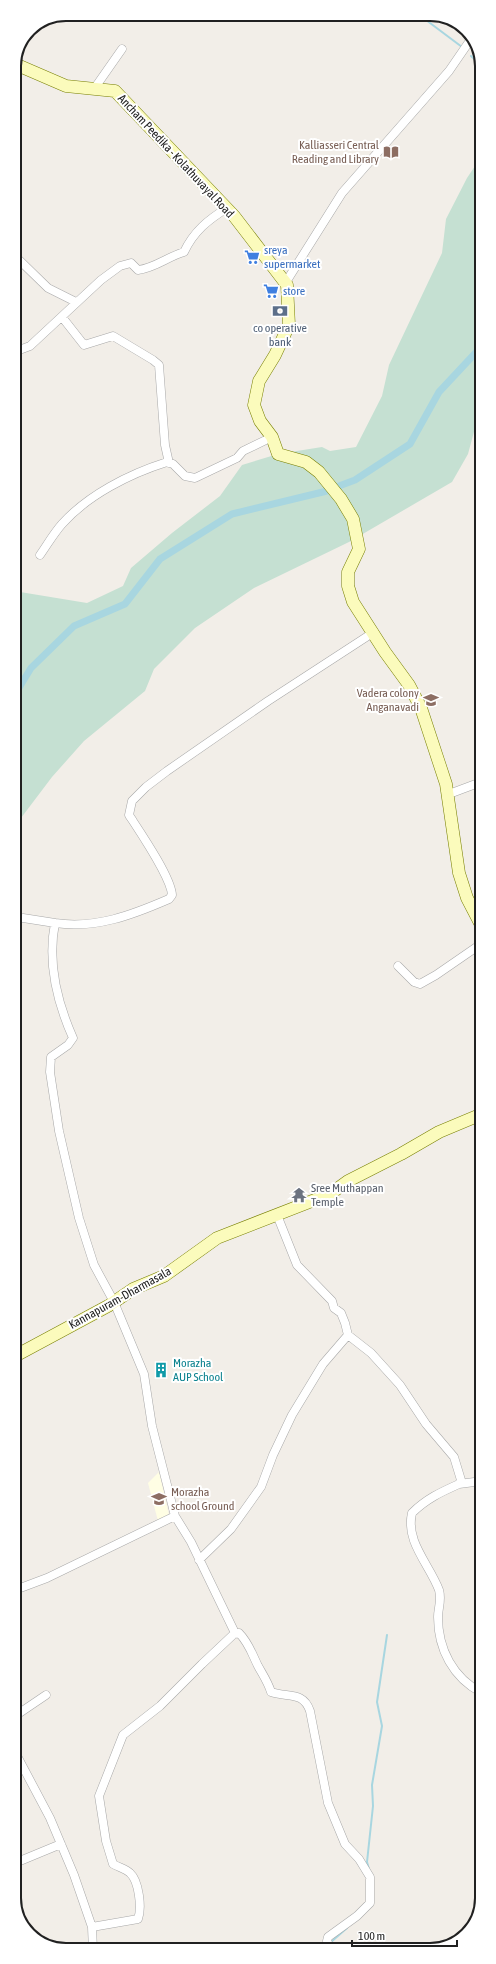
<svg xmlns="http://www.w3.org/2000/svg" width="496" height="1964" viewBox="0 0 496 1964" font-family="'Asap Condensed',sans-serif">
  <style>
    .education { fill: #fffee4 }
    .wetland { fill: #c5e0d2 }
    .lines { fill: none; stroke-linecap: round; stroke-linejoin: round }
    .stream { stroke: #a8d6e0; stroke-width: 2 }
    .canal { stroke: #a8d6e0; stroke-width: 7 }
    .street-casing { stroke: #a8a8a8; stroke-width: 9 }
    .secondary-casing { stroke: #777f02; stroke-width: 13 }
    .street { stroke: #fff; stroke-width: 8 }
    .secondary { stroke: #fbfbbc; stroke-width: 12 }
    .labels { text-anchor: middle; dominant-baseline: central; stroke-width: 4; stroke-linejoin: round; paint-order: stroke }
    .education-label { font-size: 12px; fill: #785e54; stroke: #fff; text-anchor: end }
    .street-label { font-size: 12px; fill: #212121; stroke: #fff }
    .shop-label { font-size: 12px; fill: #366cbe; stroke: #fff; text-anchor: start }
    .service-label { font-size: 12px; fill: #4e5e75; stroke: #fff }
    .worship-label { font-size: 12px; fill: #5b616d; stroke: #fff; text-anchor: start }
    .culture-label { font-size: 12px; fill: #0d838f; stroke: #fff; text-anchor: start }
    .rim { fill: none; stroke: #212121; stroke-width: 2 }
  </style>
  <rect width="100%" height="100%" fill="#f2eee8"/>
  <!-- education -->
  <path class="education" d="M159 1472 169 1515 158 1521 148 1483Z"/>
  <!-- wetland -->
  <path class="wetland" d="M481 157V415L478 417 468 454 452 482 349 542 254 588 195 628 154 669 145 691 84 741 52 777 21 818 14 823V591L87 603 123 586 131 568 172 533 220 496 242 465 278 454 322 447 330 451 356 447 382 396 389 365 442 253 446 219 467 178Z"/>
  <g class="lines">
    <!-- stream -->
    <path class="stream" d="M418 14 462 47
      M471 56 481 65
      M369 1869 367 1862 373 1806 372 1785 382 1726 377 1702 387 1635
      M331 1942 347 1928
      M318 1949 327 1944"/>
    <!-- canal -->
    <path class="canal" d="M339 486 355 480 410 444 439 392 481 347
      M14 673 23 681
      M14 696 31 668 74 626 125 604 160 559 232 514 327 491"/>
    <!-- street casing -->
    <g class="street-casing">
      <path id="street" d="M94 89 122 49
        M14 255 48 288 76 302
        M286 282 342 193 449 71 471 39
        M62 317 84 345 113 336 153 360 159 365 165 445 169 463
        M14 348 22 349 30 346 101 280 120 266 131 263 138 270C155 268 167 257 184 252 194 231 208 220 227 208
        M40 555C47 545 54 533 62 524 88 495 129 474 167 462L173 464 185 476 195 478 237 458 243 451 272 437
        M449 794 481 782
        M14 921 23 918 55 923
        M398 966 414 982 420 984 436 975 481 944
        M277 1215 297 1265 332 1301 334 1308 341 1313 345 1323 348 1335 371 1353 400 1385 426 1424 454 1457 461 1480 459 1484C441 1492 426 1499 412 1513 405 1542 430 1565 439 1590 442 1600 438 1608 438 1617 438 1649 453 1678 482 1693
        M459 1484 482 1481
        M199 1560 231 1529 261 1487 273 1455 292 1415 323 1364 348 1335
        M15 1590 47 1578 175 1516
        M234 1634 239 1633C249 1643 252 1654 258 1666 263 1675 268 1682 271 1692 288 1698 303 1691 310 1711L328 1803 345 1844 359 1859 370 1877V1903L357 1916 328 1937 327 1941 331 1949
        M15 1716 46 1695
        M15 1752 50 1818 74 1875 92 1927 93 1950
        M15 1863 61 1844
        M92 1927 138 1919C142 1908 139 1881 130 1873 126 1869 118 1867 113 1864L106 1841 99 1796 123 1735 160 1706 202 1664 235 1633 191 1542 175 1516 152 1426 144 1374 114 1302 94 1265 79 1218 59 1131 50 1072 51 1057 68 1045 73 1038C57 1002 47 963 55 923 96 929 132 915 169 899L172 895C171 877 140 832 129 815L132 801 146 787 167 771 268 701 374 632"/>
    </g>
    <!-- secondary casing -->
    <g class="secondary-casing">
      <path id="secondary" d="M15 64 66 86 115 91 234 216 287 285 289 325 275 355 259 381 254 405 260 421 272 437 278 454 306 462 319 472 341 499 353 519 359 549 348 572V586L353 602 385 652 409 685 421 708 446 784 459 873 467 898 481 925
        M15 1356 108 1306 133 1289 164 1276 217 1238 330 1194 348 1181 401 1154 439 1132 482 1114"/>
    </g>
    <!-- street -->
    <use href="#street" class="street"/>
    <!-- secondary -->
    <use href="#secondary" class="secondary"/>
  </g>
  <!-- icons -->
  <defs>
    <g id="library-bare" transform="scale(1.2)"><path d="M-6-4Q-3-5.5-.7-3.5V5Q-3 3-6 4ZM6-4Q3-5.5 .7-3.5V5Q3 3 6 4Z" fill="#8d6e63" stroke="#fff" stroke-width="2.5" paint-order="stroke"/></g>
    <g id="supermarket-bare" transform="scale(1.2)"><path d="M-6-5.5h2.5l.6 2H6L4.5 2H-2.5L-4.4-4H-6ZM-1.5 3.2a1.3 1.3 0 1 0 .1 0ZM3 3.2a1.3 1.3 0 1 0 .1 0Z" fill="#3f7fe0" stroke="#fff" stroke-width="2.5" paint-order="stroke"/></g>
    <g id="bank-bare" transform="scale(1.2)"><path d="M-6-4H6V4H-6ZM0-2.3a2.3 2.3 0 1 0 0 4.6a2.3 2.3 0 1 0 0-4.6Z" fill="#5c6f8a" stroke="#fff" stroke-width="2.5" paint-order="stroke"/></g>
    <g id="school-bare" transform="scale(1.2)"><path d="M0-5L7-2L0 1L-7-2ZM-4 1L0 2.5L4 1V4Q0 6-4 4Z" fill="#8d6e63" stroke="#fff" stroke-width="2.5" paint-order="stroke"/></g>
    <g id="temple-bare" transform="scale(1.2)"><path d="M0-6L5-2H3V0L6.5 2.5H4V6H1.5V3h-3V6H-4V2.5H-6.5L-3 0V-2H-5Z" fill="#6b7280" stroke="#fff" stroke-width="2.5" paint-order="stroke"/></g>
    <g id="building-bare" transform="scale(1.2)"><path d="M-4-6H4V6H1V3H-1V6H-4ZM-2.5-4.3h1.7v1.8h-1.7ZM.8-4.3h1.7v1.8H.8ZM-2.5-1h1.7V.8h-1.7ZM.8-1h1.7V.8H.8Z" fill="#0f9aa8" stroke="#fff" stroke-width="2.5" paint-order="stroke"/></g>
  </defs>
  <g fill-rule="evenodd">
    <use href="#library-bare" x="391" y="152"/>
    <use href="#supermarket-bare" x="252" y="257"/>
    <use href="#supermarket-bare" x="271" y="291"/>
    <use href="#bank-bare" x="280" y="311"/>
    <use href="#school-bare" x="431" y="700"/>
    <use href="#temple-bare" x="299" y="1195"/>
    <use href="#building-bare" x="161" y="1370"/>
    <use href="#school-bare" x="159" y="1499"/>
  </g>
  <g class="labels">
    <!-- education labels -->
    <g class="education-label">
      <text x="379" y="145">Kalliasseri Central<tspan x="379" dy="14">Reading and Library</tspan></text>
      <text x="419" y="693">Vadera colony<tspan x="419" dy="14">Anganavadi</tspan></text>
      <text x="171" y="1492" text-anchor="start">Morazha<tspan x="171" dy="14">school Ground</tspan></text>
    </g>
    <!-- street labels -->
    <g class="street-label">
      <text transform="translate(176 156) rotate(47)">Ancham Peedika - Kolathuvayal Road</text>
      <text transform="translate(120 1298) rotate(-29)">Kannapuram-Dharmasala</text>
    </g>
    <!-- shop labels -->
    <g class="shop-label">
      <text x="264" y="250">sreya<tspan x="264" dy="14">supermarket</tspan></text>
      <text x="283" y="291">store</text>
    </g>
    <!-- service labels -->
    <g class="service-label">
      <text x="280" y="328">co operative<tspan x="280" dy="14">bank</tspan></text>
    </g>
    <!-- worship labels -->
    <g class="worship-label">
      <text x="311" y="1188">Sree Muthappan<tspan x="311" dy="14">Temple</tspan></text>
    </g>
    <!-- culture labels -->
    <g class="culture-label">
      <text x="173" y="1363">Morazha<tspan x="173" dy="14">AUP School</tspan></text>
    </g>
  </g>
  <!-- crop -->
  <path d="M0 0H496V1964H0ZM66 21H430A45 45 0 0 1 475 66V1898A45 45 0 0 1 430 1943H66A45 45 0 0 1 21 1898V66A45 45 0 0 1 66 21Z" fill="#fff" fill-rule="evenodd"/>
  <path class="rim" d="M66 21H430A45 45 0 0 1 475 66V1898A45 45 0 0 1 430 1943H66A45 45 0 0 1 21 1898V66A45 45 0 0 1 66 21Z"/>
  <!-- scale -->
  <path d="M352 1940v6h105v-6" fill="none" stroke="#212121" stroke-width="2"/>
  <text x="358" y="1940" font-size="12" fill="#212121" stroke="#ffffff" stroke-width="3" paint-order="stroke">100 m</text>
</svg>
